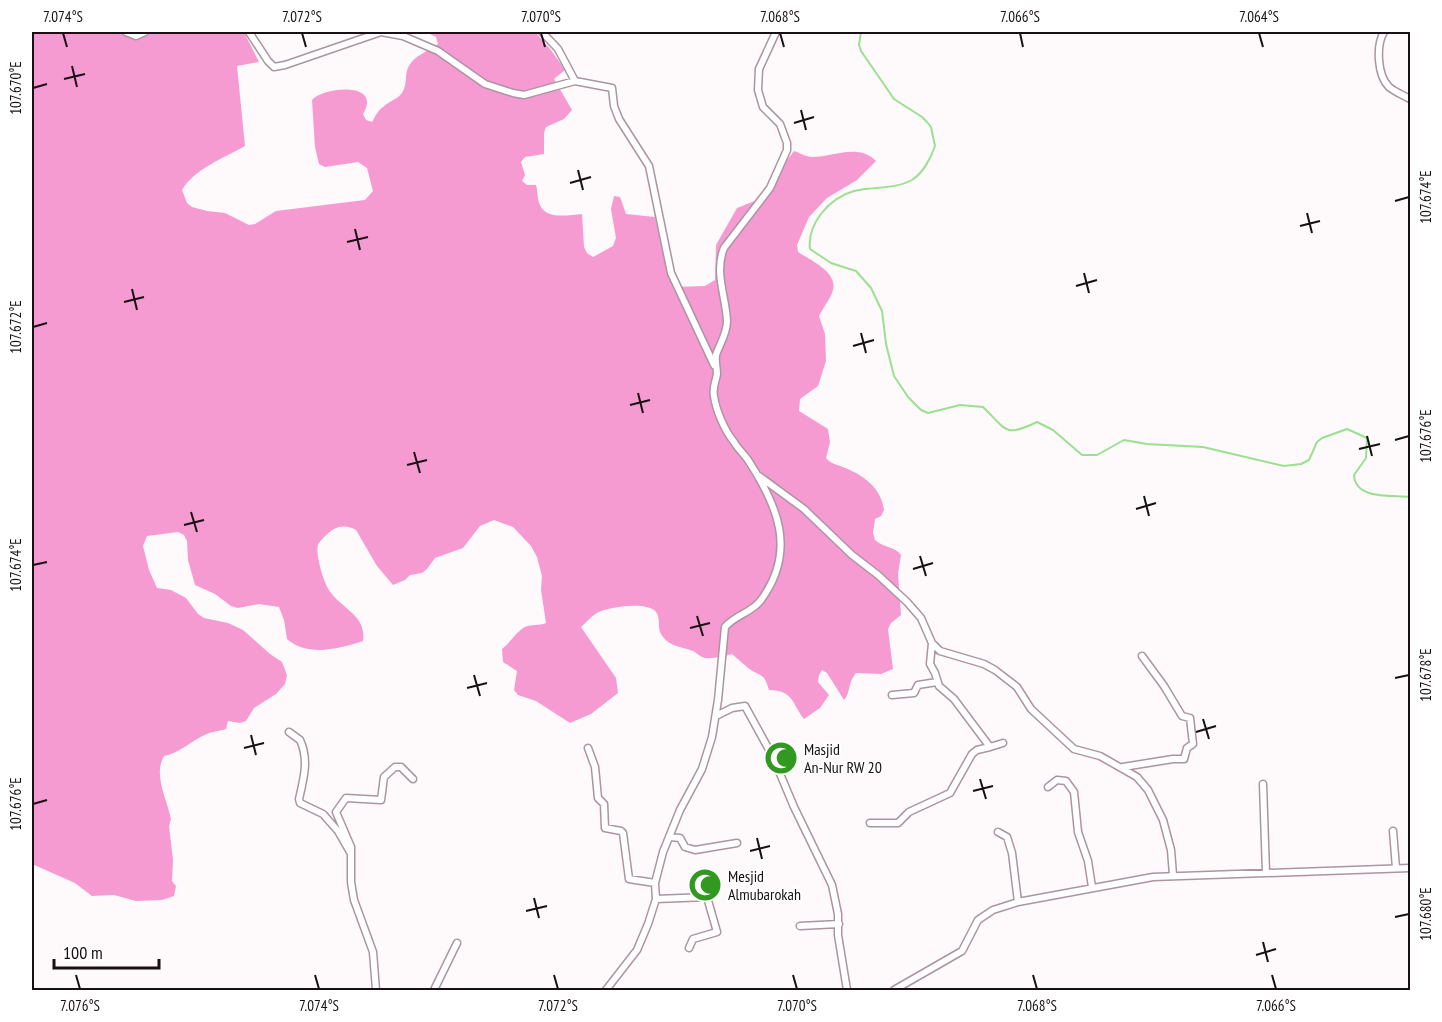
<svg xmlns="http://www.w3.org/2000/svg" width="1442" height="1022" viewBox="0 0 1442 1022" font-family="'PT Sans Narrow',sans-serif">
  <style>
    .forest { fill: #f69ad2 }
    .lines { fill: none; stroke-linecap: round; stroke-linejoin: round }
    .stream { stroke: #9be090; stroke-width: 2 }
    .street-casing { stroke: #ab95a2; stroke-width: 9 }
    .street { stroke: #fff; stroke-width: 6 }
    .ticks { fill: none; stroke: #181014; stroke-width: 2 }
    .labels { text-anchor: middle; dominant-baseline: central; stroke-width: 4.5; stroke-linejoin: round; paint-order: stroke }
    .poi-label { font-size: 16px; fill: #181014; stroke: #fff; text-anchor: start }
    .neatline { fill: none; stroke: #181014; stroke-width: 2 }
    .ticks-label { font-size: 15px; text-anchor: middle; fill: #181014 }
  </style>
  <rect width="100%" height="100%" fill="#fef9fb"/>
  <!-- forest -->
  <path class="forest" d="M32 32H244L259 62 237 66 245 146C224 158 194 169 182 190L187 203 192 207 207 211 225 213 249 225 255 224 276 211 365 200 373 191 367 168 358 162 325 167 319 164 315 147 312 100C323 87 383 81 363 114L366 120 372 122C375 117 378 110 383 107 389 101 398 99 402 93 408 84 404 74 409 66 415 54 429 52 438 44L436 37 426 32H535L551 50 565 70 554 79 572 110 564 119 546 127 544 133V154L525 157 521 162 525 175 522 181 527 185H536C538 192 537 199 540 205 546 220 569 215 582 214L584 247 587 253 593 257 613 246 616 238 611 209 614 196 620 197 626 214 655 217 667 272 673 287 705 286 715 280 716 245 737 208 770 195 787 160 794 151C800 153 806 157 812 157 834 157 858 143 876 161L857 180 827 198 809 217 797 245 798 252C810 260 838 272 833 290 831 298 823 308 819 316L825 334 826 361 818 386 800 399 799 411 828 429 830 442 826 458C831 464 836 464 843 467 863 475 881 487 884 510L881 516 875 519 873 533 875 540C882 547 896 547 901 555L898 574 901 615 891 623 888 629 893 669 881 674 856 673C847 684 851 692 844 700L827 673 822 670 819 675 818 682 829 695 820 708 804 719C791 702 794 691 769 690 763 670 760 678 747 667 742 663 737 658 732 654 724 656 713 659 705 658 700 657 697 653 693 651 680 646 669 647 661 634 657 627 661 618 656 612 647 601 610 607 599 612 592 615 587 622 581 627L616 678 618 693 591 714 570 723 536 701 518 695 514 690 517 671 503 662 502 649C510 643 517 631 525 627 532 624 539 626 546 623L541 590 542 576 537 557 531 546 513 527 494 520 480 526 463 548 435 558 427 569 422 573 410 575 405 580 393 585 377 566 356 530C350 526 341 525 334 529 329 532 320 540 318 545 315 554 324 583 329 590 341 609 367 615 363 641 339 649 307 657 287 639L284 620 279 607 259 604 238 608 231 606 215 594 195 585 188 560 187 541 184 535 178 532 147 536 143 546 149 570 157 588 171 590 186 598 198 614 204 618 228 623 243 630 270 654 282 662 287 675 285 684 276 694 254 708 246 721 240 723 228 721 226 729C220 731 213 731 207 734 192 740 180 753 164 756 153 775 167 799 171 819L169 826 173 860 172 881 176 886 174 896 162 900 136 901 114 895 92 896 75 883 32 864Z"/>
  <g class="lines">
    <!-- stream -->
    <path class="stream" d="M861 32 859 45 861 51 894 99 922 117 927 122 931 127 935 146C931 158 923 173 912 180 894 190 873 186 854 191 829 198 807 224 810 249L831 263 856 271 871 288 882 311 886 344 894 376 908 397 921 410 928 413 960 405 983 407C1007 430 1004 438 1037 422L1053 430 1082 455H1097L1124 440 1147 444 1203 447 1284 466 1301 464 1309 460 1317 442 1322 438 1347 429 1367 438 1366 458 1354 475C1355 500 1392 495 1410 497"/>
    <!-- street casing -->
    <g class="street-casing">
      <path id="street" d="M126 32 136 36 145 32
        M249 32 268 61 274 67 285 65 381 32 403 36 438 51 485 84 513 93 524 95 575 81 612 88 614 106 619 119 649 166 671 273 714 365
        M542 32 558 49 575 81
        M1384 32C1376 45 1377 75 1389 87 1395 92 1403 95 1410 99
        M759 476 804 509 852 555 878 575 907 602 921 618 932 643 940 651 984 664 995 670 1017 687 1031 709 1074 749 1100 756 1137 777 1148 790 1163 820 1171 850 1173 875
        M892 695 914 693 918 685 937 682
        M716 716 732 708 745 706 773 757 794 807 832 885 838 914V935L847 990
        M289 732 300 740C309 759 304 778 299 799L300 803 323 814 338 831 350 852
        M990 747 1003 743
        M588 748 595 767 598 798 604 804 605 828 621 831 623 833 629 879 655 883
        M1123 767 1173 759H1184L1187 748 1193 744 1190 718 1182 716 1164 686 1142 656
        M1263 784 1266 873
        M1048 787 1057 780 1066 781 1074 792 1078 832 1088 861 1092 887
        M870 823H898L909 812 950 793 972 754 977 750 990 747 954 699 939 686 935 673 930 664 932 643
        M1393 831 1396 868
        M998 832 1007 837 1012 853 1018 902
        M670 837 680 838 685 847 695 850 737 843
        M656 899 707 897 717 932 693 939 689 948
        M800 926 839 924
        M376 990 373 952 354 900 351 882V847L336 812 346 798 381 800 384 777 395 767H401L413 779
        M434 990 457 943
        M606 990 637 950 648 924 656 899 655 883 663 852 680 810 702 769 712 737 718 700 725 627C735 615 753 612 761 600 797 551 778 506 748 460 744 454 738 449 734 442 725 431 716 411 714 396 712 388 716 381 717 374 717 368 715 361 716 355 720 343 727 334 727 321 726 297 714 272 724 248L770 188 787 150V143L780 124 763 107 758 90 759 69 776 32
        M894 990 962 951 978 920 993 910 1018 902 1153 877 1410 868"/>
    </g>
    <!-- street -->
    <use href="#street" class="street"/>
  </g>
  <!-- ticks -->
  <path class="ticks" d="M63 33 67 47M302 33 306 47M541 33 545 47M780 33 784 47M1020 33 1023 47M1259 33 1263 47M72 66 77 87M64 79 85 74M33 88 47 84M801 110 806 130M794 123 814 117M578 170 583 190M570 183 591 177M1395 201 1409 197M1307 213 1312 233M1300 226 1320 221M355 229 360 250M347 242 368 237M1084 273 1089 293M1076 286 1097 280M132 289 137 310M124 302 144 297M33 327 47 323M861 333 866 353M853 346 874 340M638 393 643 413M630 405 650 400M1367 436 1372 456M1395 440 1409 436M1359 449 1380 444M414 452 420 473M407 465 427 460M1144 496 1149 516M1136 509 1156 503M191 512 197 532M184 525 204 520M920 556 926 576M33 565 47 562M913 569 933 563M697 616 703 636M690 628 710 623M474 675 480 696M1395 678 1409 675M467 688 487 683M1203 719 1209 739M1196 732 1216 726M251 735 256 755M244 748 264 743M980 779 986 799M973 791 993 786M33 804 47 800M757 838 762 859M750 851 770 846M534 898 539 918M526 911 547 906M1395 917 1409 914M1263 942 1268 962M1256 955 1276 949M76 975 80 989M315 975 319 989M554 975 558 989M793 975 797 989M1033 975 1037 989M1272 975 1276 989"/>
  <!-- icons -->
  <defs>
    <g id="mosque-disc" transform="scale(1.725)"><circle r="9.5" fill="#319820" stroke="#fff"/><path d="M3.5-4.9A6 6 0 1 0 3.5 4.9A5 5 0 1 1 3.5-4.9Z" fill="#fff"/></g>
  </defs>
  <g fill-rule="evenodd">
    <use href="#mosque-disc" x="781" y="758"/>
    <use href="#mosque-disc" x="705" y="885"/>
  </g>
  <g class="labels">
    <!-- poi labels -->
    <g class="poi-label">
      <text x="804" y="749">Masjid<tspan x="804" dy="18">An-Nur RW 20</tspan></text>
      <text x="728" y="876">Mesjid<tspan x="728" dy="18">Almubarokah</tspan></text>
    </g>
  </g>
  <!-- border -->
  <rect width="1442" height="1022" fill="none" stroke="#ffffff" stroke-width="66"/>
  <!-- scale -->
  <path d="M54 959v9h105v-9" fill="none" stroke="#181014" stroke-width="3"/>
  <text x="63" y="959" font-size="18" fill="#181014" stroke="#ffffff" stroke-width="4.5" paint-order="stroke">100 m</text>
  <rect x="33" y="33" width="1376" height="956" class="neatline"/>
  <g class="ticks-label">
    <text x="63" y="22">7.074°S</text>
    <text x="302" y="22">7.072°S</text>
    <text x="541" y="22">7.070°S</text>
    <text x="780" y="22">7.068°S</text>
    <text x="1020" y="22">7.066°S</text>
    <text x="1259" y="22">7.064°S</text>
    <text transform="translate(16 88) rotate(-90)" y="5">107.670°E</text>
    <text transform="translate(1426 197) rotate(-90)" y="5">107.674°E</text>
    <text transform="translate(16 327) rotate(-90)" y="5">107.672°E</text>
    <text transform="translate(1426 436) rotate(-90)" y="5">107.676°E</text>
    <text transform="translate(16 565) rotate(-90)" y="5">107.674°E</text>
    <text transform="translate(1426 675) rotate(-90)" y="5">107.678°E</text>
    <text transform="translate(16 804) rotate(-90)" y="5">107.676°E</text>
    <text transform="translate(1426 914) rotate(-90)" y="5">107.680°E</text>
    <text x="80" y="1011">7.076°S</text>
    <text x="319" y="1011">7.074°S</text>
    <text x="558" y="1011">7.072°S</text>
    <text x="797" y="1011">7.070°S</text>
    <text x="1037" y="1011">7.068°S</text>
    <text x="1276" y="1011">7.066°S</text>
  </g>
</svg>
